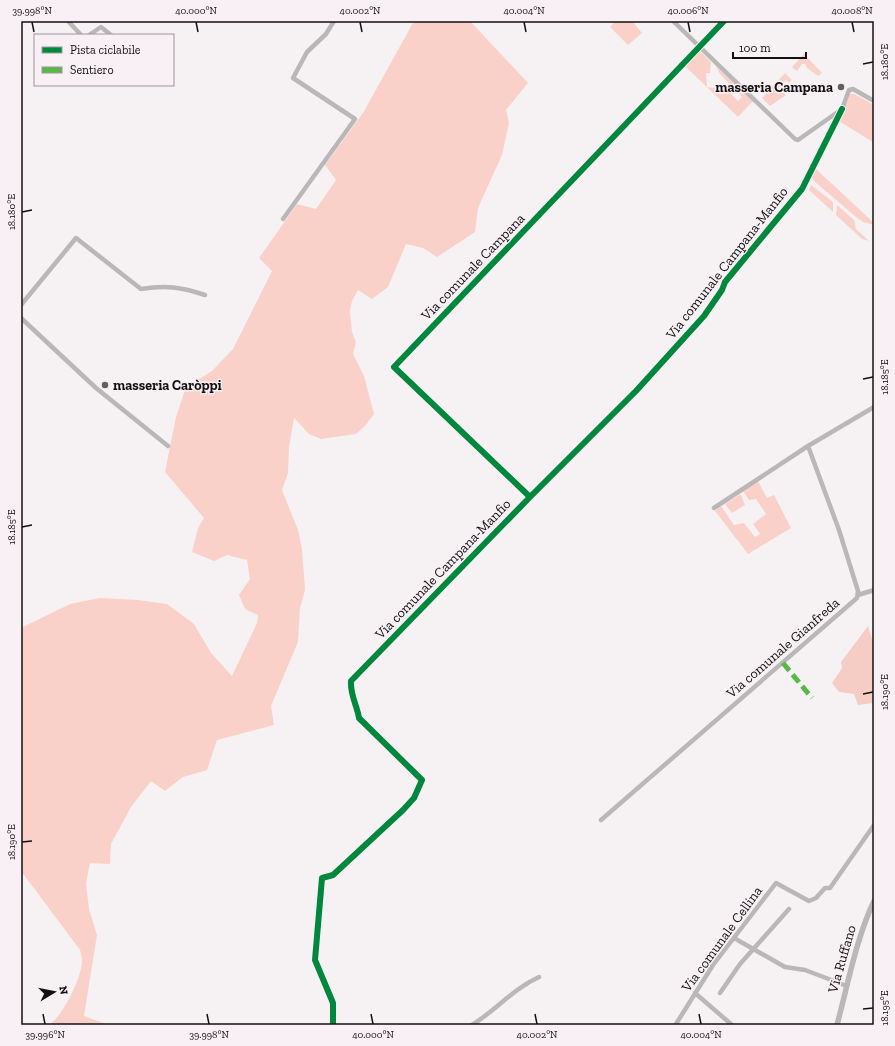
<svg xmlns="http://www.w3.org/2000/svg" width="895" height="1046" viewBox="0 0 895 1046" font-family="'Zilla Slab',serif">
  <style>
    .green { fill: #f9d1c9 }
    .forest { fill: #f5cdc5 }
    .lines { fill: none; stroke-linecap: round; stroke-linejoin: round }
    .minor { stroke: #bab7b8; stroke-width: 4.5 }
    .tertiary { stroke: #bab7b8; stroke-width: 5.5 }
    .quiet { stroke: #58b947; stroke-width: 5; stroke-dasharray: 10 5; stroke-linecap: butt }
    .cycleway-casing { stroke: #f8f0f4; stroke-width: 8 }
    .cycleway { stroke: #00873e; stroke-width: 6 }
    .ticks { fill: none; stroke: #131011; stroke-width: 1.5 }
    .poi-dot { fill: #625f60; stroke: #f8f0f4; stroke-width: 1.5 }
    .labels { text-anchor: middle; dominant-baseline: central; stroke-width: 3; stroke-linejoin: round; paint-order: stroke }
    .poi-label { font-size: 14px; font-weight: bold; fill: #131011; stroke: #f8f0f4; text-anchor: end }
    .street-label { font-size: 14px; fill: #131011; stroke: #f8f0f4 }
    .neatline { fill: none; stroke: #131011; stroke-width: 1.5 }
    .ticks-label { font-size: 10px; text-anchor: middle; fill: #131011 }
  </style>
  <rect width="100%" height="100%" fill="#f6f2f4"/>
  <!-- green -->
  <path class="green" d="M414 21H470L528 83 506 110 509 123 502 155 478 208 475 232 437 257 423 248 406 244 388 287 372 299 358 290 352 301 350 311 352 332 356 342 353 354 364 376 374 414 365 426 356 434 321 439 309 434 294 418 289 447 288 473 282 490 298 530 302 549 305 590 300 608 298 642 271 706 274 725 217 740 207 770 183 777 165 791 151 781 131 807 111 844 110 864 90 863 86 883 89 909 97 935 84 1016 106 1024V1025H49C63 1015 81 979 82 962 82 958 81 954 80 950L21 871V628L70 604 100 598 138 600 167 604 194 624 211 653 232 676 257 623 258 615 245 609 239 595 250 579 247 560 227 555 214 561 192 552 198 528 204 518 165 472 176 417 186 387 212 371 233 349 272 271 259 258 297 204 316 209 336 180 325 165 363 113Z
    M616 21H632L642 33 628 45 610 27Z
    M700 51 711 62 710 73H706L707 87 719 89 721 85H723L738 101 742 97 720 74 715 65 753 101 738 117 685 66Z
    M804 54 822 73 818 76 807 68 805 64H802L797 71 792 67Z
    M785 73 792 80 789 83 786 80 778 88 786 95 770 106 762 98Z
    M850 94H854L874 105V143L839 121Z
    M815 168 874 223V225L863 222 856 217 815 182 811 177Z
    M811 185 833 202V212L809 190Z
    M837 205 854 220 856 229 869 241 862 239 836 215Z
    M758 481 767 498 774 495 791 528 748 554 715 511 721 506 734 525 744 523 755 537 760 534 753 524 766 514 756 499 749 500 743 491Z
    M739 495H741L745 505 732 513 725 504Z"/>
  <!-- forest -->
  <path class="forest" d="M868 626 874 645V703L858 705 854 694 839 692 832 683 842 668 841 662Z"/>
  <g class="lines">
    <!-- minor -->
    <path class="minor" d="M68 21 81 35
      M673 21 795 139 798 140 842 109 849 90 853 89 874 101
      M89 35 101 27 111 35
      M283 219 355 119 293 78 307 52 326 34 334 21
      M21 305 76 238 141 289C166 285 181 287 205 295
      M21 318 96 388 168 446
      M530 497 394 367 724 21
      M714 508 808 446 874 407
      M858 595 874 590
      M601 820 857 598 858 591 839 530 808 446
      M734 938 785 967 805 970 847 986
      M695 993 732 1025
      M720 993 740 964 789 909
      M676 1024 713 965 776 883 809 901 816 898 825 888H830L874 825
      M333 1025V1003L315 960 322 878 333 875 403 810 414 798 422 780 359 718C357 705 350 695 351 681L530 497 636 391 704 316 722 290 725 282 802 189 842 109
      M472 1025C496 1010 513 989 539 977"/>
    <!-- tertiary -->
    <path class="tertiary" d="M837 1025C848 984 856 939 874 901"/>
    <!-- quiet -->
    <path class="quiet" d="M783 663 812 698"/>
    <!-- cycleway casing -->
    <g class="cycleway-casing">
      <path id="cycleway" d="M530 497 394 367 724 21
        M333 1025V1003L315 960 322 878 333 875 403 810 414 798 422 780 359 718C357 705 350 695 351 681L530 497 636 391 704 316 722 290 725 282 802 189 842 109"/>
    </g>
    <!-- cycleway -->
    <use href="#cycleway" class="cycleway"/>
  </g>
  <!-- ticks -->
  <path class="ticks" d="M32 22 34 32M196 22 198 32M360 22 362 32M524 22 526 32M688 22 690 32M852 22 854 32M863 64 873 62M22 212 32 210M863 379 873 377M22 527 32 525M863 694 873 692M22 842 32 841M863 1009 873 1008M43 1014 45 1024M207 1014 209 1024M371 1014 373 1024M535 1014 537 1024M699 1014 701 1024"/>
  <!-- markers -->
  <g class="poi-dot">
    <circle cx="841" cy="87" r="4"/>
    <circle cx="105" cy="385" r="4"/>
  </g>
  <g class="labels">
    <!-- poi labels -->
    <g class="poi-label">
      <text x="833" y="87">masseria Campana</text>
      <text x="113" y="385" text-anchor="start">masseria Caròppi</text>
    </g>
    <!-- street labels -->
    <g class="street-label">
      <text transform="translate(727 263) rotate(-52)">Via comunale Campana-Manfio</text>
      <text transform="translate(473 267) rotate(-46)">Via comunale Campana</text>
      <text transform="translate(443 569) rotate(-46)">Via comunale Campana-Manfio</text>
      <text transform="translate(783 648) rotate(-41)">Via comunale Gianfreda</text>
      <text transform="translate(722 939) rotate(-54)">Via comunale Cellina</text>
      <text transform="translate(842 959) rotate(-74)">Via Ruffano</text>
    </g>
  </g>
  <!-- border -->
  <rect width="895" height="1046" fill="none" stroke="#f8f0f4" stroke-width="44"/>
  <!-- legend -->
  <rect x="34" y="34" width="140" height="52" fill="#f8f0f4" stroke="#9c9699"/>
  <rect x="42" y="47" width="20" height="6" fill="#00873e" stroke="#9c9699"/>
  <text x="70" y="54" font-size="12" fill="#131011">Pista ciclabile</text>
  <rect x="42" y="67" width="20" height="6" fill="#58b947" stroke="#9c9699"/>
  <text x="70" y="74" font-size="12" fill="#131011">Sentiero</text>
  <!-- north arrow -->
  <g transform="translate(54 992) rotate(80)" stroke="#f8f0f4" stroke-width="3" paint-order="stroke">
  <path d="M0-3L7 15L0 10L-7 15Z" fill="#131011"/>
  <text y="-6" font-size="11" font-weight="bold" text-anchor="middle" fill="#131011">N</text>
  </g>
  <!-- scale -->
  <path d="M733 52v6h73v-6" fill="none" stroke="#131011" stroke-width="2"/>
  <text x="739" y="52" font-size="12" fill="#131011" stroke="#f8f0f4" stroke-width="3" paint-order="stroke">100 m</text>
  <rect x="22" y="22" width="851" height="1002" class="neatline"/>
  <g class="ticks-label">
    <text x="32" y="14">39.998°N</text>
    <text x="196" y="14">40.000°N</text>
    <text x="360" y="14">40.002°N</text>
    <text x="524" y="14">40.004°N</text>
    <text x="688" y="14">40.006°N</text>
    <text x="852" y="14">40.008°N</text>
    <text transform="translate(884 62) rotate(-90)" y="4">18.180°E</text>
    <text transform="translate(11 212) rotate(-90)" y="4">18.180°E</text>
    <text transform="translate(884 377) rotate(-90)" y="4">18.185°E</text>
    <text transform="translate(11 527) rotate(-90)" y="4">18.185°E</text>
    <text transform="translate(884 692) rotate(-90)" y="4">18.190°E</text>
    <text transform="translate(11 842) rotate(-90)" y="4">18.190°E</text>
    <text transform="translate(884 1008) rotate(-90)" y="4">18.195°E</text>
    <text x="45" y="1038">39.996°N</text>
    <text x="209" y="1038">39.998°N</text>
    <text x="373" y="1038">40.000°N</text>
    <text x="537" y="1038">40.002°N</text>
    <text x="701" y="1038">40.004°N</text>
  </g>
</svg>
